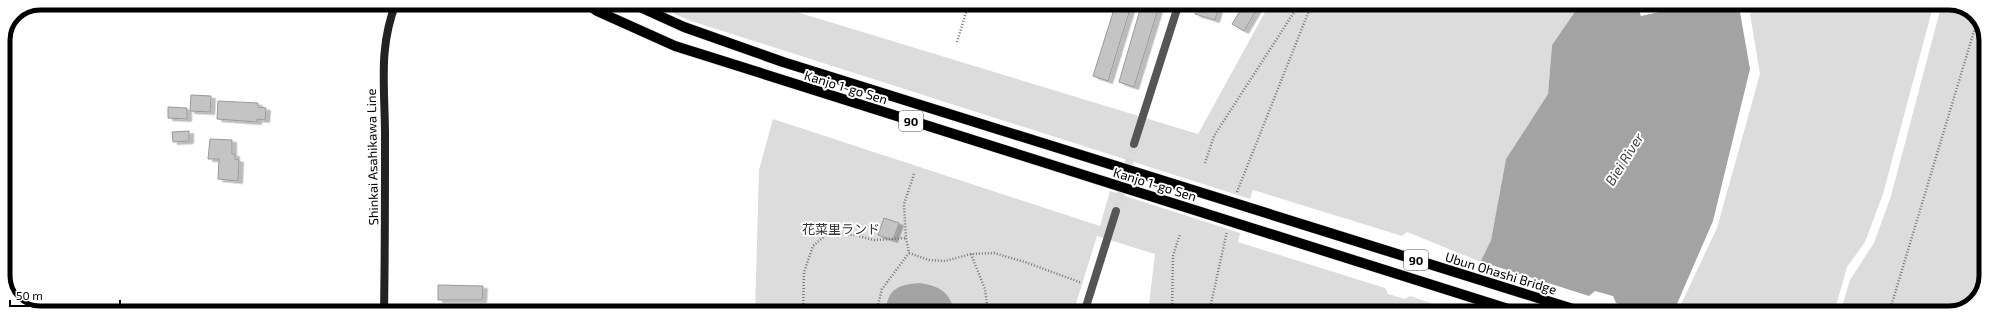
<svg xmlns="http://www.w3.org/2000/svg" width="1989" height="316" viewBox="0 0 1989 316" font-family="'Exo 2','Noto Sans JP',sans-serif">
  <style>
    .green { fill: #dcdcdc }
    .water { fill: #a3a3a3 }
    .pier { fill: #fff }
    .building { fill: #c4c4c4; stroke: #999; filter: url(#shadow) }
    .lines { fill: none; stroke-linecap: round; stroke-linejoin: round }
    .minor-tunnel { stroke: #d9d9d9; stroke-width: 8; stroke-dasharray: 8 4; stroke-linecap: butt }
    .primary-casing { stroke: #dbdbdb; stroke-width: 11 }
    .path { stroke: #777; stroke-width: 2.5; stroke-dasharray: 1 2; stroke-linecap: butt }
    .minor { stroke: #555; stroke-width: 8 }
    .secondary { stroke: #222; stroke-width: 8 }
    .primary { stroke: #000; stroke-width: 10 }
    .labels { text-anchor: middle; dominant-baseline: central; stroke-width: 4; stroke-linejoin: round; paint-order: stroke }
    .shield { fill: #fff; stroke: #4c4c4c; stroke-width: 1 }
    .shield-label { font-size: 12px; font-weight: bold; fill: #000 }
    .street-label { font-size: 13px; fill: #000; stroke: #fff }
    .park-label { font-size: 13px; fill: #333; stroke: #fff }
    .water-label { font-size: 14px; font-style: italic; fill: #444; stroke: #fff }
    .rim { fill: none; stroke: #000; stroke-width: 5 }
  </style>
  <defs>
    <filter id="shadow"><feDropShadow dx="4.5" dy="2.5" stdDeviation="0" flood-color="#0004"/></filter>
  </defs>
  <rect width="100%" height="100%" fill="#fff"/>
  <!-- green -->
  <path class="green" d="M650 3H767L1198 134 1270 3H1581L1552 45 1548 94 1506 159 1491 240 1481 262 1407 232 1402 236 1253 190 1250 199 691 21Z
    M1756 3H1934L1883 194 1865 242 1847 267 1834 313H1677L1717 228 1760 74 1750 14Z
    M1942 3H1954L1975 14 1986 35V281L1973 304 1949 313H1840L1850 280 1874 243 1891 196Z
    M773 119 1100 226 1110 191 1240 233 1238 242 1385 288 1388 294 1405 299 1410 296 1457 312 1148 313 1155 254 1097 236 1073 313H755L759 170Z"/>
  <!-- water -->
  <path class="water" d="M1581 3H1636L1641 16 1673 9 1671 3H1746L1740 12 1750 69 1713 221 1673 313H1456L1491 240 1506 159 1548 94 1552 45Z
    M920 283C941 287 949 291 955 313H886C887 288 898 285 920 283Z"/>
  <!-- pier -->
  <path class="pier" d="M1479 261 1589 296 1595 291 1613 296 1616 303 1648 313H1464L1455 310Z"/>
  <!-- building -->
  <path class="building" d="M1116 3H1132L1108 81 1093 76Z
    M1142 3H1160L1134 87 1119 82Z
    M1198 3H1220L1215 20 1195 14Z
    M1245 3 1257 9 1244 31 1232 24Z
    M191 95 211 96 210 112 190 111Z
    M218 101 258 103V107L266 108 265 120 257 119V122L217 119Z
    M168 107 187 108V119L168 118Z
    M189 131V141L173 142 172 132Z
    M210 139 232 140V154H235V159L239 160 238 181 218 179 219 159H208Z
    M884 218 899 223 893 240 878 235Z
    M438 285 483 286 482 300H438Z
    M444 311H479V313H444Z"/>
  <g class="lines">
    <!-- minor-tunnel -->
    <path class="minor-tunnel" d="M1116 211 1134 144"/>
    <!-- primary casing -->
    <g class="primary-casing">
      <path id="primary" d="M586 3 597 11 675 46 1521 313
        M631 3 684 27 783 62 1586 313"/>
    </g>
    <!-- path -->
    <path class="path" d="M957 42 969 3
      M1205 163 1214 136 1300 3
      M914 174 904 204 906 238 909 253 929 260 945 261 971 254 994 253 1025 262 1082 283
      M1237 192 1312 3
      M971 254 985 289 988 313
      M803 313 804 272 813 246 828 233 855 235 874 240 906 238
      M876 313 882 289 909 253
      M1172 313 1173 256 1180 234
      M1209 313 1227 231
      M1889 313 1978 18"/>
    <!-- minor -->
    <path class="minor" d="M1134 144 1179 3
      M1084 313 1116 211"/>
    <!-- secondary -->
    <path class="secondary" d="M384 313C385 254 385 195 385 136 385 88 378 48 396 3"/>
    <!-- primary -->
    <use href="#primary" class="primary"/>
  </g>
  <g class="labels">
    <!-- shield labels -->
    <g class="shield">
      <rect x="899" y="111" width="24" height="20" rx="3"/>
      <rect x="1404" y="250" width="24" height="20" rx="3"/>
    </g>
    <g class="shield-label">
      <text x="911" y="121">90</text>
      <text x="1416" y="260">90</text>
    </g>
    <!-- street labels -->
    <g class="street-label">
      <text transform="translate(846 87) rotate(17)">Kanjo 1-go Sen</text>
      <text transform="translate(372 157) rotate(-91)">Shinkai Asahikawa Line</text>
      <text transform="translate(1155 184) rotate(17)">Kanjo 1-go Sen</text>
      <text transform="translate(1501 273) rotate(17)">Ubun Ohashi Bridge</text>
    </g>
    <!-- park labels -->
    <g class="park-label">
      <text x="841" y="229">花菜里ランド</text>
    </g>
    <!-- water labels -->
    <g class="water-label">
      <text transform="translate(1624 159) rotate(-58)">Biei River</text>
    </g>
  </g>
  <!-- crop -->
  <path d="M0 0H1989V316H0ZM40 10H1949A30 30 0 0 1 1979 40V276A30 30 0 0 1 1949 306H40A30 30 0 0 1 10 276V40A30 30 0 0 1 40 10Z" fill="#fff" fill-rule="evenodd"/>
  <path class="rim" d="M40 10H1949A30 30 0 0 1 1979 40V276A30 30 0 0 1 1949 306H40A30 30 0 0 1 10 276V40A30 30 0 0 1 40 10Z"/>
  <!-- scale -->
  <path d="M10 300v6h110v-6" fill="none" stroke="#000000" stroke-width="2"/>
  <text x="16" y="300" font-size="12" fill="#000000" stroke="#ffffff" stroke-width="3" paint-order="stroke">50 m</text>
</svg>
